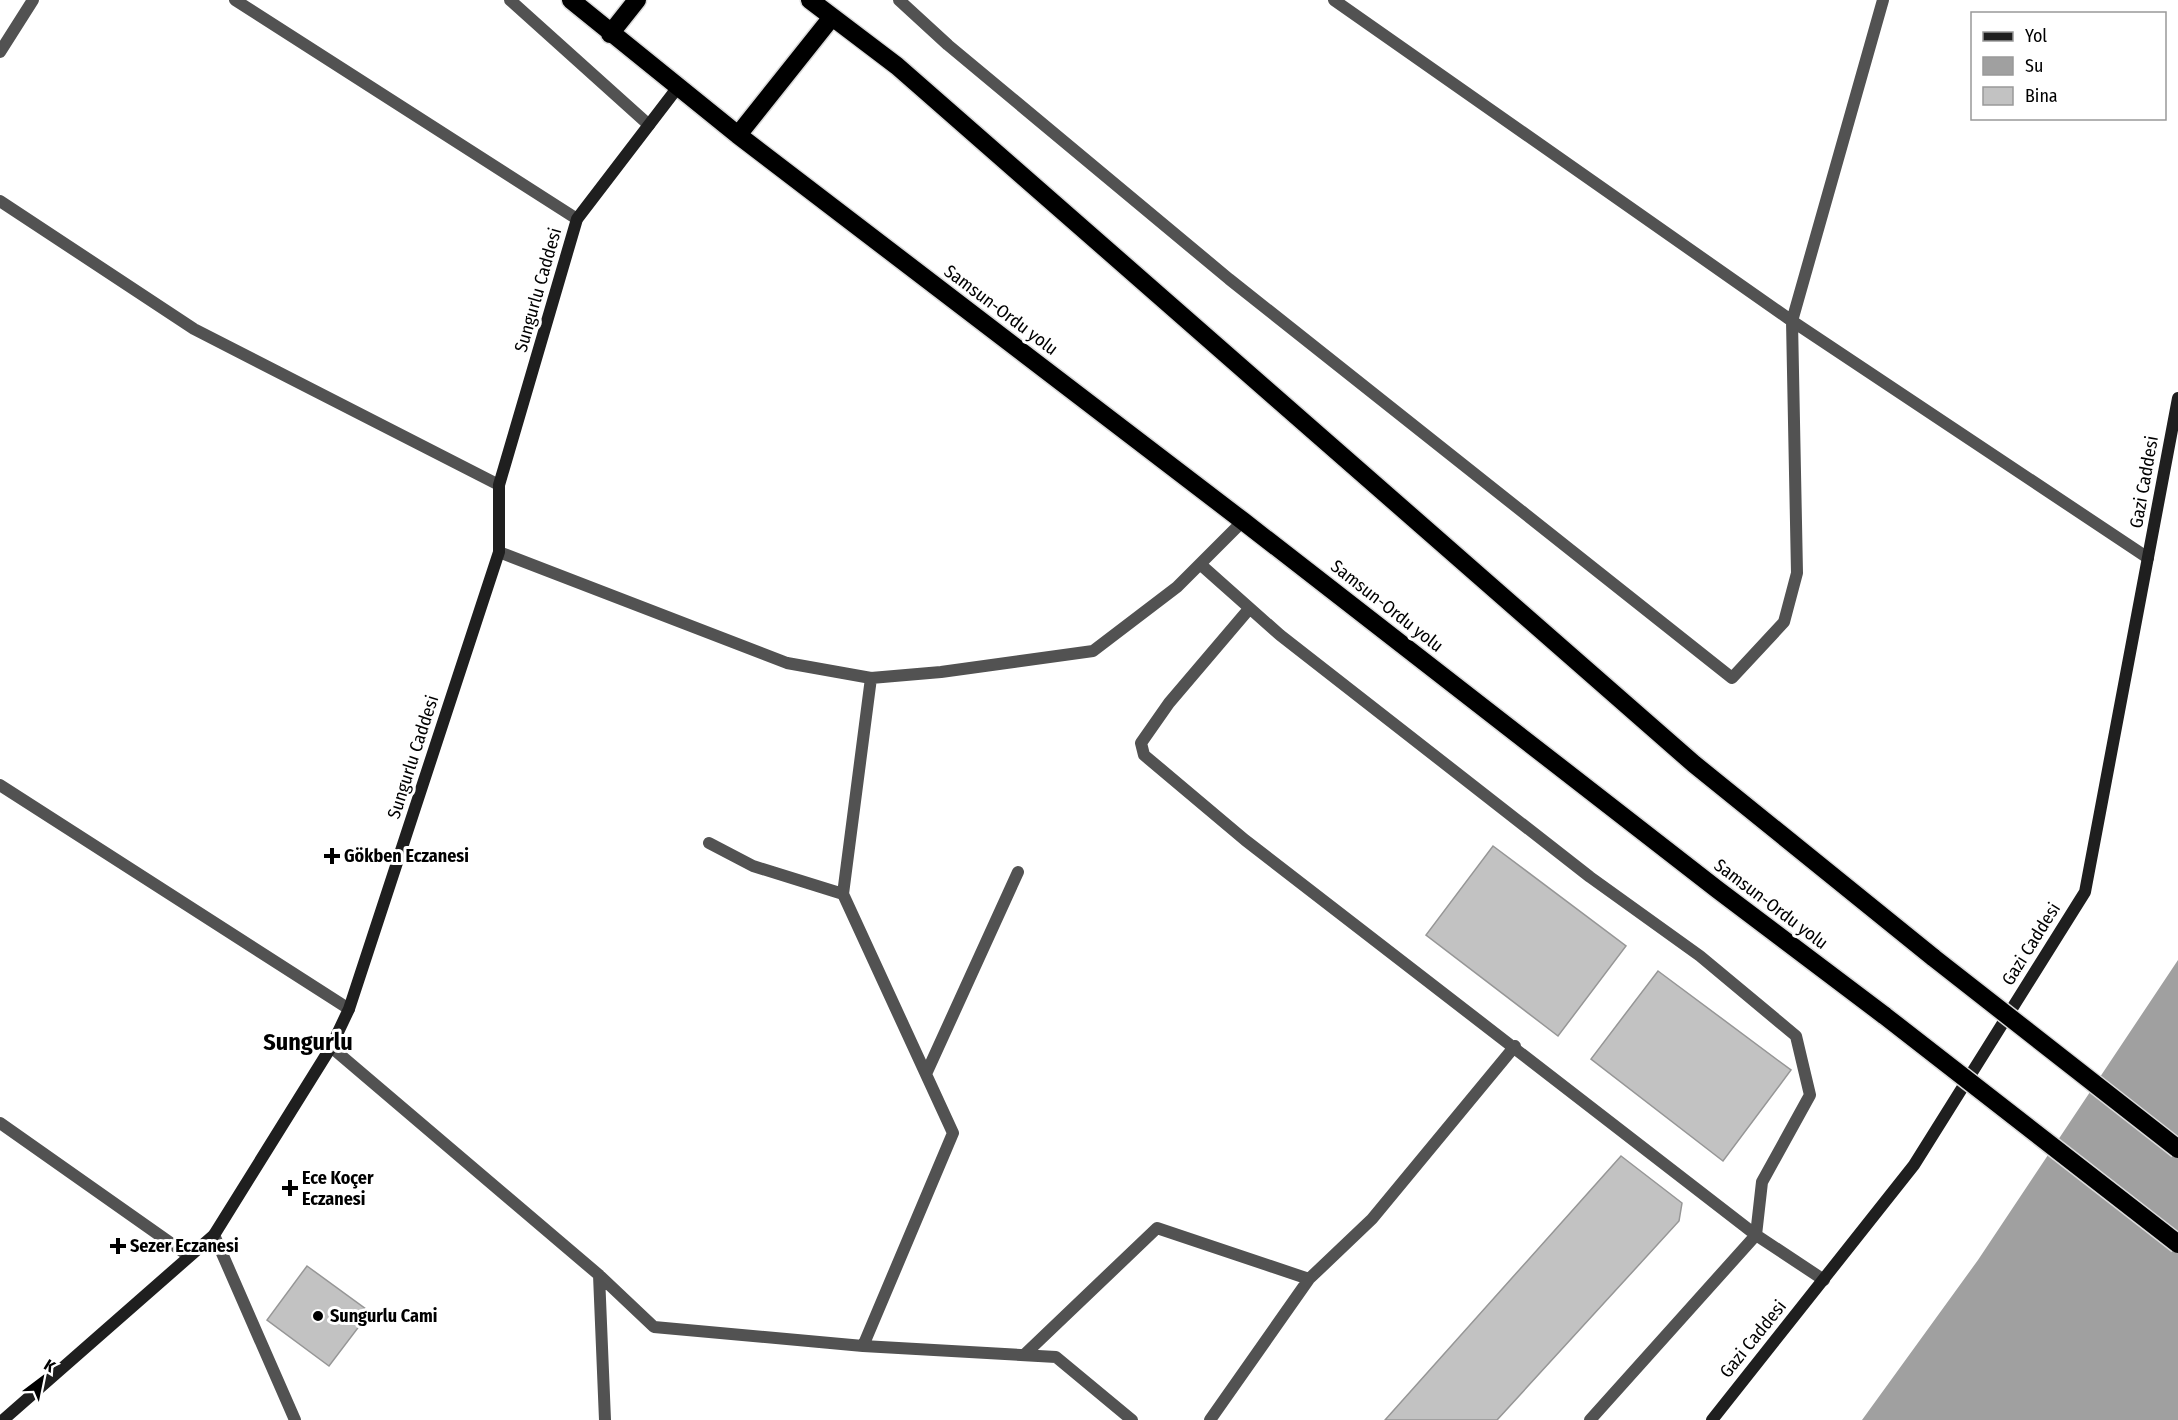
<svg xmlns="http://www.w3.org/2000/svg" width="2178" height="1420" viewBox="0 0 2178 1420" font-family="'Fira Sans Condensed',sans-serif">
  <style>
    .water { fill: #a0a0a0 }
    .building { fill: #c2c2c2; stroke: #969696; stroke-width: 1.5 }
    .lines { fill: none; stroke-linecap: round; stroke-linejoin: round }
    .highway-casing { stroke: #dbdbdb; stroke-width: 21 }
    .street { stroke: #525252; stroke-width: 12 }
    .secondary { stroke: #1f1f1f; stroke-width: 12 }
    .highway { stroke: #000; stroke-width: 18 }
    .highway-bridge-casing { stroke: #dbdbdb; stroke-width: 21; stroke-linecap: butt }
    .highway-bridge { stroke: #000; stroke-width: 18 }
    .poi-dot { fill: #000; stroke: #fff; stroke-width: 2 }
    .labels { text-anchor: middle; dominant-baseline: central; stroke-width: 6; stroke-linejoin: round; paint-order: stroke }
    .street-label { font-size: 18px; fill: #000; stroke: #fff }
    .poi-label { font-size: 18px; font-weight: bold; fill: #000; stroke: #fff; text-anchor: start }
    .district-label { font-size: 24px; font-weight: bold; fill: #000; stroke: #fff }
  </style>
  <rect width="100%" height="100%" fill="#fff"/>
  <!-- water -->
  <path class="water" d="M2178 960V1420H1862L1978 1260Z"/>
  <!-- building -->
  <path class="building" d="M1493 846 1626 946 1558 1036 1426 935Z
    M1658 971 1791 1070 1723 1161 1591 1059Z
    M1621 1156 1682 1203 1679 1221 1497 1420H1385Z
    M307 1266 370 1312 329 1366 267 1320Z"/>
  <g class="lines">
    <!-- highway casing -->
    <g class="highway-casing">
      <path id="highway" d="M571 0 738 135 1243 521 1718 890 1885 1016
        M810 0 897 66 1694 764 1934 958
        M610 34 637 0
        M738 135 832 17"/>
    </g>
    <!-- street -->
    <path class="street" d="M235 0 577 219
      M510 0 649 125
      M899 0 948 45 1229 279 1732 678 1784 622 1797 573 1792 321 1883 0
      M1334 0 1792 321 2148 558
      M0 52 33 0
      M0 201 194 329 499 485
      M499 552 787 663 871 678 941 672 1093 651 1177 587 1243 521
      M1200 564 1280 635 1590 877 1700 956 1796 1036 1810 1095 1762 1182 1756 1235 1590 1420
      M1249 609 1169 703 1141 743 1144 755 1245 840 1756 1235 1824 1280
      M0 785 349 1009
      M709 843 753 866 843 894
      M331 1047 599 1275 654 1327 863 1346 1056 1357 1132 1420
      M926 1074 1018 872
      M0 1123 189 1256
      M214 1235 295 1420
      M599 1275 605 1420
      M863 1346 953 1133 843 894 871 678
      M1024 1355 1157 1228 1309 1279
      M1210 1420 1309 1279 1372 1219 1515 1046"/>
    <!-- secondary -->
    <path class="secondary" d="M3 1420 214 1235 331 1047 349 1009 499 552V485L577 219 678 87
      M1712 1420 1914 1165 2085 892 2178 398"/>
    <!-- highway -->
    <use href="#highway" class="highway"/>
    <!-- highway-bridge casing -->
    <g class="highway-bridge-casing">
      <path id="highway-bridge" d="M1934 958 2178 1149
        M1885 1016 2178 1244"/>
    </g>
    <!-- highway-bridge -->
    <use href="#highway-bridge" class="highway-bridge"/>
  </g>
  <!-- markers -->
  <g class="poi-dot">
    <path d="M329 847h6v6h6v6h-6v6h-6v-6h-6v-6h6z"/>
    <path d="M287 1179h6v6h6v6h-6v6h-6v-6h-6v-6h6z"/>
    <path d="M115 1237h6v6h6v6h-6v6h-6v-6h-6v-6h6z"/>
    <circle cx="318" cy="1316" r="6"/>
  </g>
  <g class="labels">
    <!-- street labels -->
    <g class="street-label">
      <text transform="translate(538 290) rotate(-74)">Sungurlu Caddesi</text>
      <text transform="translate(1001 310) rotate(37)">Samsun-Ordu yolu</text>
      <text transform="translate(2144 482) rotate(-80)">Gazi Caddesi</text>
      <text transform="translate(1387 606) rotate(38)">Samsun-Ordu yolu</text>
      <text transform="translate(413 757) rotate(-72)">Sungurlu Caddesi</text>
      <text transform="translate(1771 904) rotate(37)">Samsun-Ordu yolu</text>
      <text transform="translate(2031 944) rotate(-58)">Gazi Caddesi</text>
      <text transform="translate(1753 1339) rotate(-51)">Gazi Caddesi</text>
    </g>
    <!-- poi labels -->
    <g class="poi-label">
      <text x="344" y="856">Gökben Eczanesi</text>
      <text x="302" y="1178">Ece Koçer<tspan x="302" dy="21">Eczanesi</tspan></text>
      <text x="130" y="1246">Sezer Eczanesi</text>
      <text x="330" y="1316">Sungurlu Cami</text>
    </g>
    <!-- district labels -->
    <g class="district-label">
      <text x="308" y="1042">Sungurlu</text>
    </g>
  </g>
  <!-- legend -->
  <rect x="1971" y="12" width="195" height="108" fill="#ffffff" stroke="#999999" stroke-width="1.5"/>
  <rect x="1983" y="32" width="30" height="9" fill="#1f1f1f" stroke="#999999" stroke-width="1.5"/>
  <text x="2025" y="42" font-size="18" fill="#000000">Yol</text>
  <rect x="1983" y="57" width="30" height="18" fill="#a0a0a0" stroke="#999999" stroke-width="1.5"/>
  <text x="2025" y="72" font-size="18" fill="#000000">Su</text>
  <rect x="1983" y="87" width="30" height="18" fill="#c2c2c2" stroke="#999999" stroke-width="1.5"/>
  <text x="2025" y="102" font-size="18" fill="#000000">Bina</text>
  <!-- north arrow -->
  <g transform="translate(42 1378) rotate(32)" stroke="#ffffff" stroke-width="4.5" paint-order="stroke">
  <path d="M0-4.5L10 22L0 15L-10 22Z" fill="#000000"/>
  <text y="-9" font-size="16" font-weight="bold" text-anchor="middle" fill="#000000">K</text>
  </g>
</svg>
